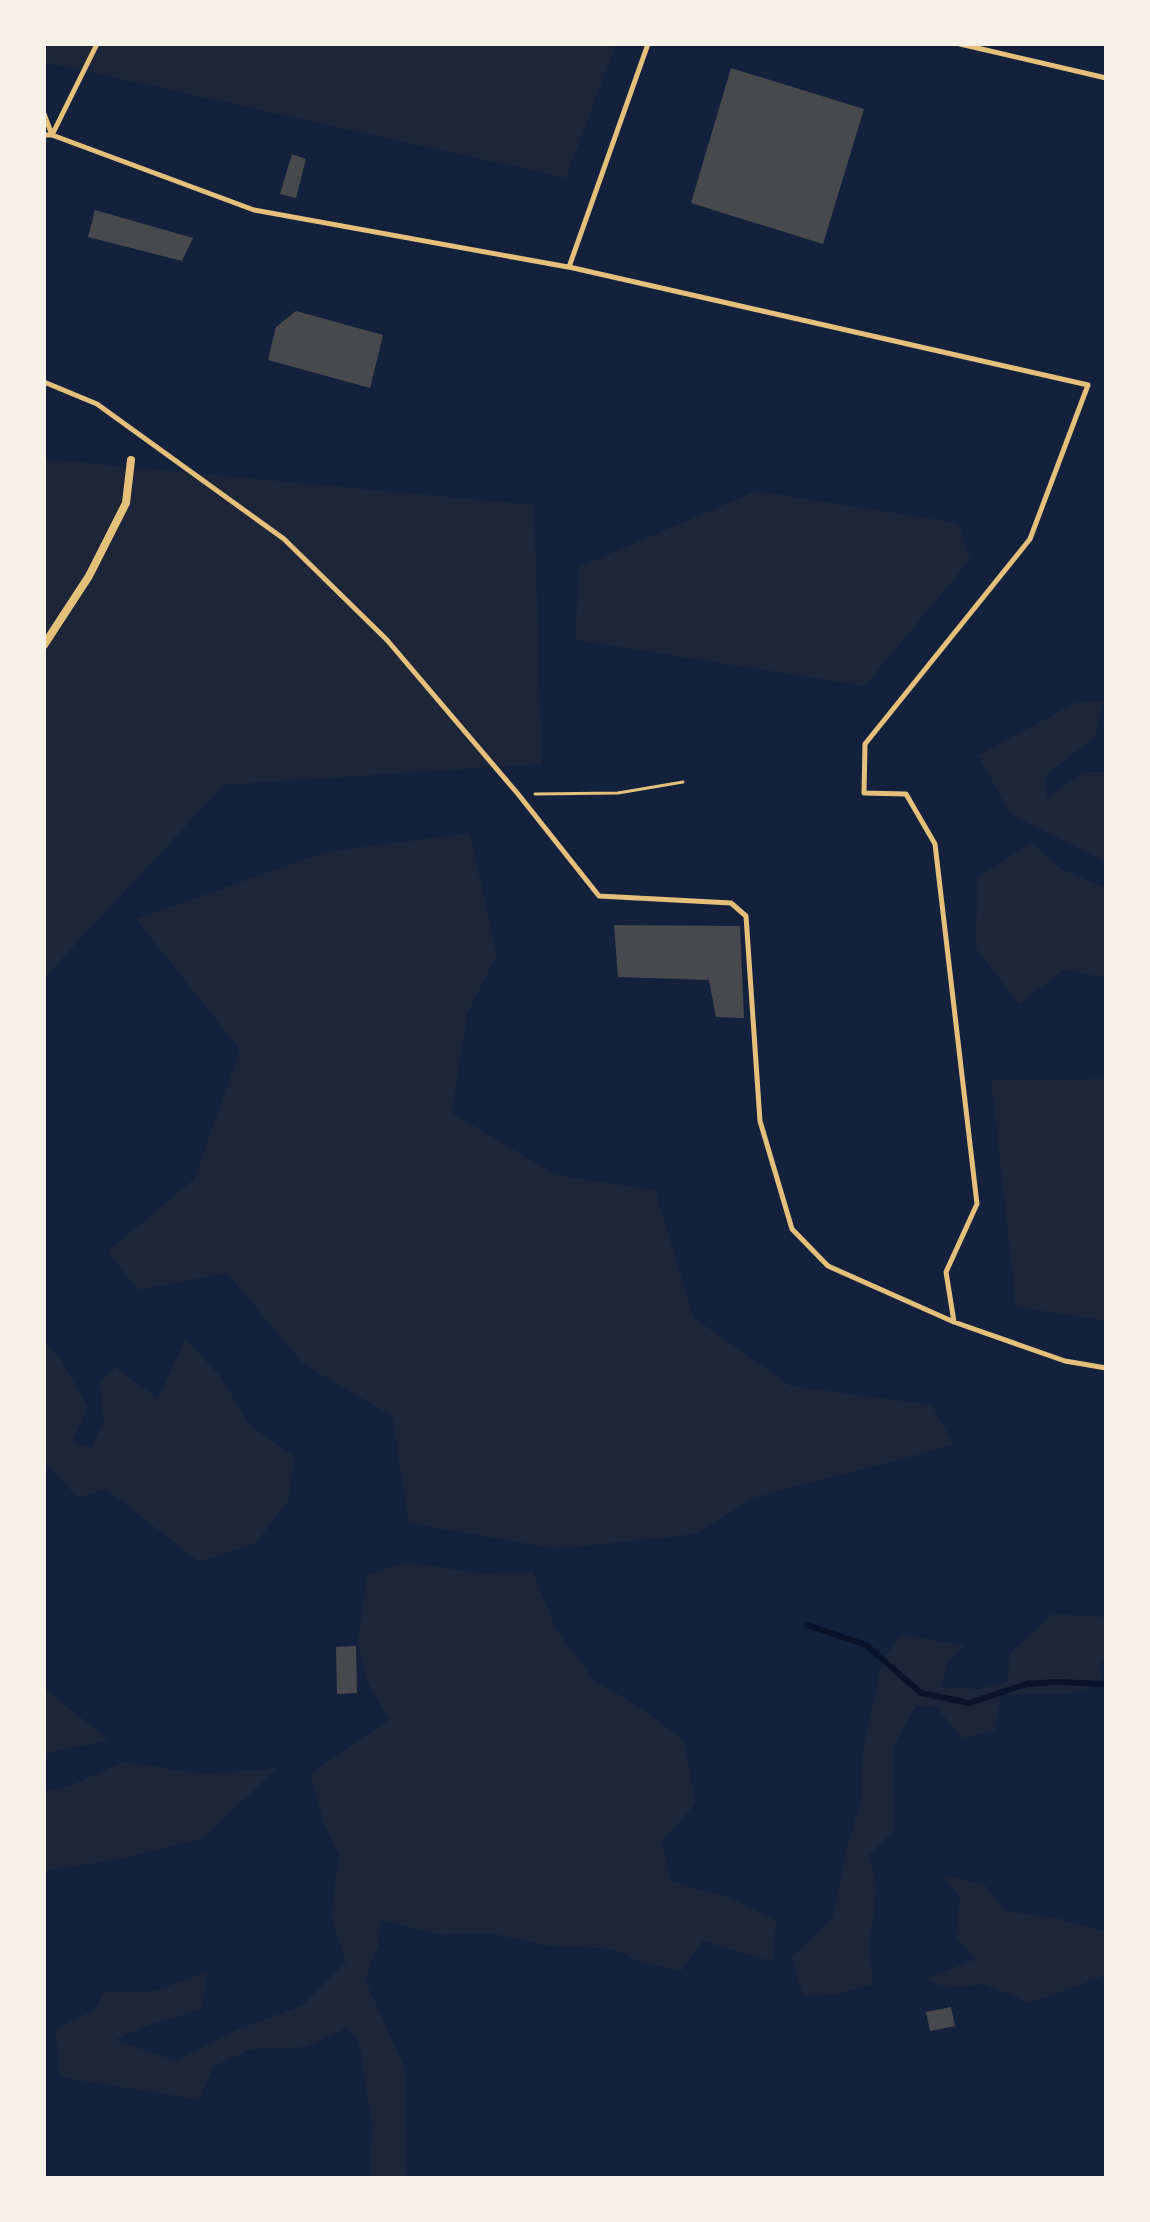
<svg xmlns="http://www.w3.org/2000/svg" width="1150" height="2222" viewBox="0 0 1150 2222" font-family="Karla,sans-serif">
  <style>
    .green { fill: #1d2539 }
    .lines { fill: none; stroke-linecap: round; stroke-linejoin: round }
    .stream { stroke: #0b132b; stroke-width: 6 }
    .building { fill: #48494c }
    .path { stroke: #e5c07b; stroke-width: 3 }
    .service { stroke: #e5c07b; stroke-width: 5 }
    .minor { stroke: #e5c07b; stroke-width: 8 }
  </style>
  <rect width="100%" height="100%" fill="#14213d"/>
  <!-- green -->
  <path class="green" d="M44 44H616L566 178 44 62Z
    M44 459 534 505 542 764 224 785 44 978Z
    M756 491 958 523 970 560 865 686 575 640 579 567Z
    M1103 701 1095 737 1045 776 1047 798 1084 772H1106V862L1010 814 978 755 1075 703Z
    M470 833 497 955 467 1014 452 1113 556 1175 655 1190 694 1318 791 1386 932 1405 954 1445 753 1498 697 1534 556 1549 409 1523 392 1416 303 1364 227 1273 139 1290 107 1252 194 1179 240 1050 136 919 325 852Z
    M1031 843 1063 870 1106 888V978L1064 970 1019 1004 976 949 977 877Z
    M1106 1079V1321L1016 1307 991 1080Z
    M185 1339 220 1376 250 1425 295 1457 288 1501 256 1543 199 1562 106 1489 78 1498 44 1463V1343L62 1361 88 1407 73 1441 91 1448 104 1421 99 1383 116 1367 158 1399Z
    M406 1562 479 1573 533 1572 556 1629 594 1680 646 1711 684 1741 696 1803 662 1841 671 1881 730 1898 776 1920 773 1962 703 1941 681 1971 643 1963 612 1949 545 1945 490 1933 441 1935 381 1920 379 1944 365 1980 405 2068 407 2178H370L372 2123 359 2042 347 2028 306 2047 252 2049 214 2066 200 2100 60 2077 55 2029 93 2011 104 1992 155 1991 207 1972 202 2009 149 2025 115 2040 176 2061 234 2031 303 2005 346 1962 331 1916 339 1855 324 1824 310 1773 389 1720 366 1680 358 1640 367 1575Z
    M1053 1614 1106 1617V1661L1100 1663 1103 1684 1067 1694 1001 1695 995 1731 962 1738 936 1707 916 1706 893 1747 895 1829 869 1855 877 1889 869 1946 873 1984 834 1995 803 1996 791 1957 833 1917 847 1847 860 1804 864 1744 882 1661 901 1634 965 1646 949 1661 941 1687 980 1689 1008 1681 1009 1654Z
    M44 1688 109 1740 44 1754Z
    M124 1762 205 1774 277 1768 204 1838 121 1859 44 1871V1792L69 1786Z
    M940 1874 984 1884 1006 1911 1057 1918 1106 1932V1975L1030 2003 983 1984 948 1988 924 1979 976 1959 956 1937 960 1897Z"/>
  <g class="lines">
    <!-- stream -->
    <path class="stream" d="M807 1625 866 1645 921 1693 969 1703 1027 1684 1056 1682 1106 1684"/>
  </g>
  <!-- building -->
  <path class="building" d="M731 68 864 109 823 244 691 203Z
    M292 154 306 159 296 198 280 194Z
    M95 210 193 238 182 261 88 237Z
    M296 311 383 335 370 388 268 360 276 327Z
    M614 925 740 926 744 1018 716 1017 709 980 618 977Z
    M356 1646 357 1693 337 1694 336 1647Z
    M951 2007 955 2026 930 2031 926 2012Z"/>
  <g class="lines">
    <!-- path -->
    <path class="path" d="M535 794 618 793 683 782"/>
    <!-- service -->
    <path class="service" d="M648 44 569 267 1088 385 1030 539 865 744 864 793 906 794 935 844 977 1204 946 1272 954 1322
      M960 44 1106 78
      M44 114 52 135 97 44
      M44 135H52L254 210 568 267
      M44 382 97 404 284 539 387 640 518 794 599 896 731 903 746 916 760 1121 792 1229 828 1266 954 1322 1065 1361 1106 1368"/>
    <!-- minor -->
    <path class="minor" d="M44 645 89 576 126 503 131 460"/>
  </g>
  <!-- border -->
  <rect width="1150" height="2222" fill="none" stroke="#f6f1e7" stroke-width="92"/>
</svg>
